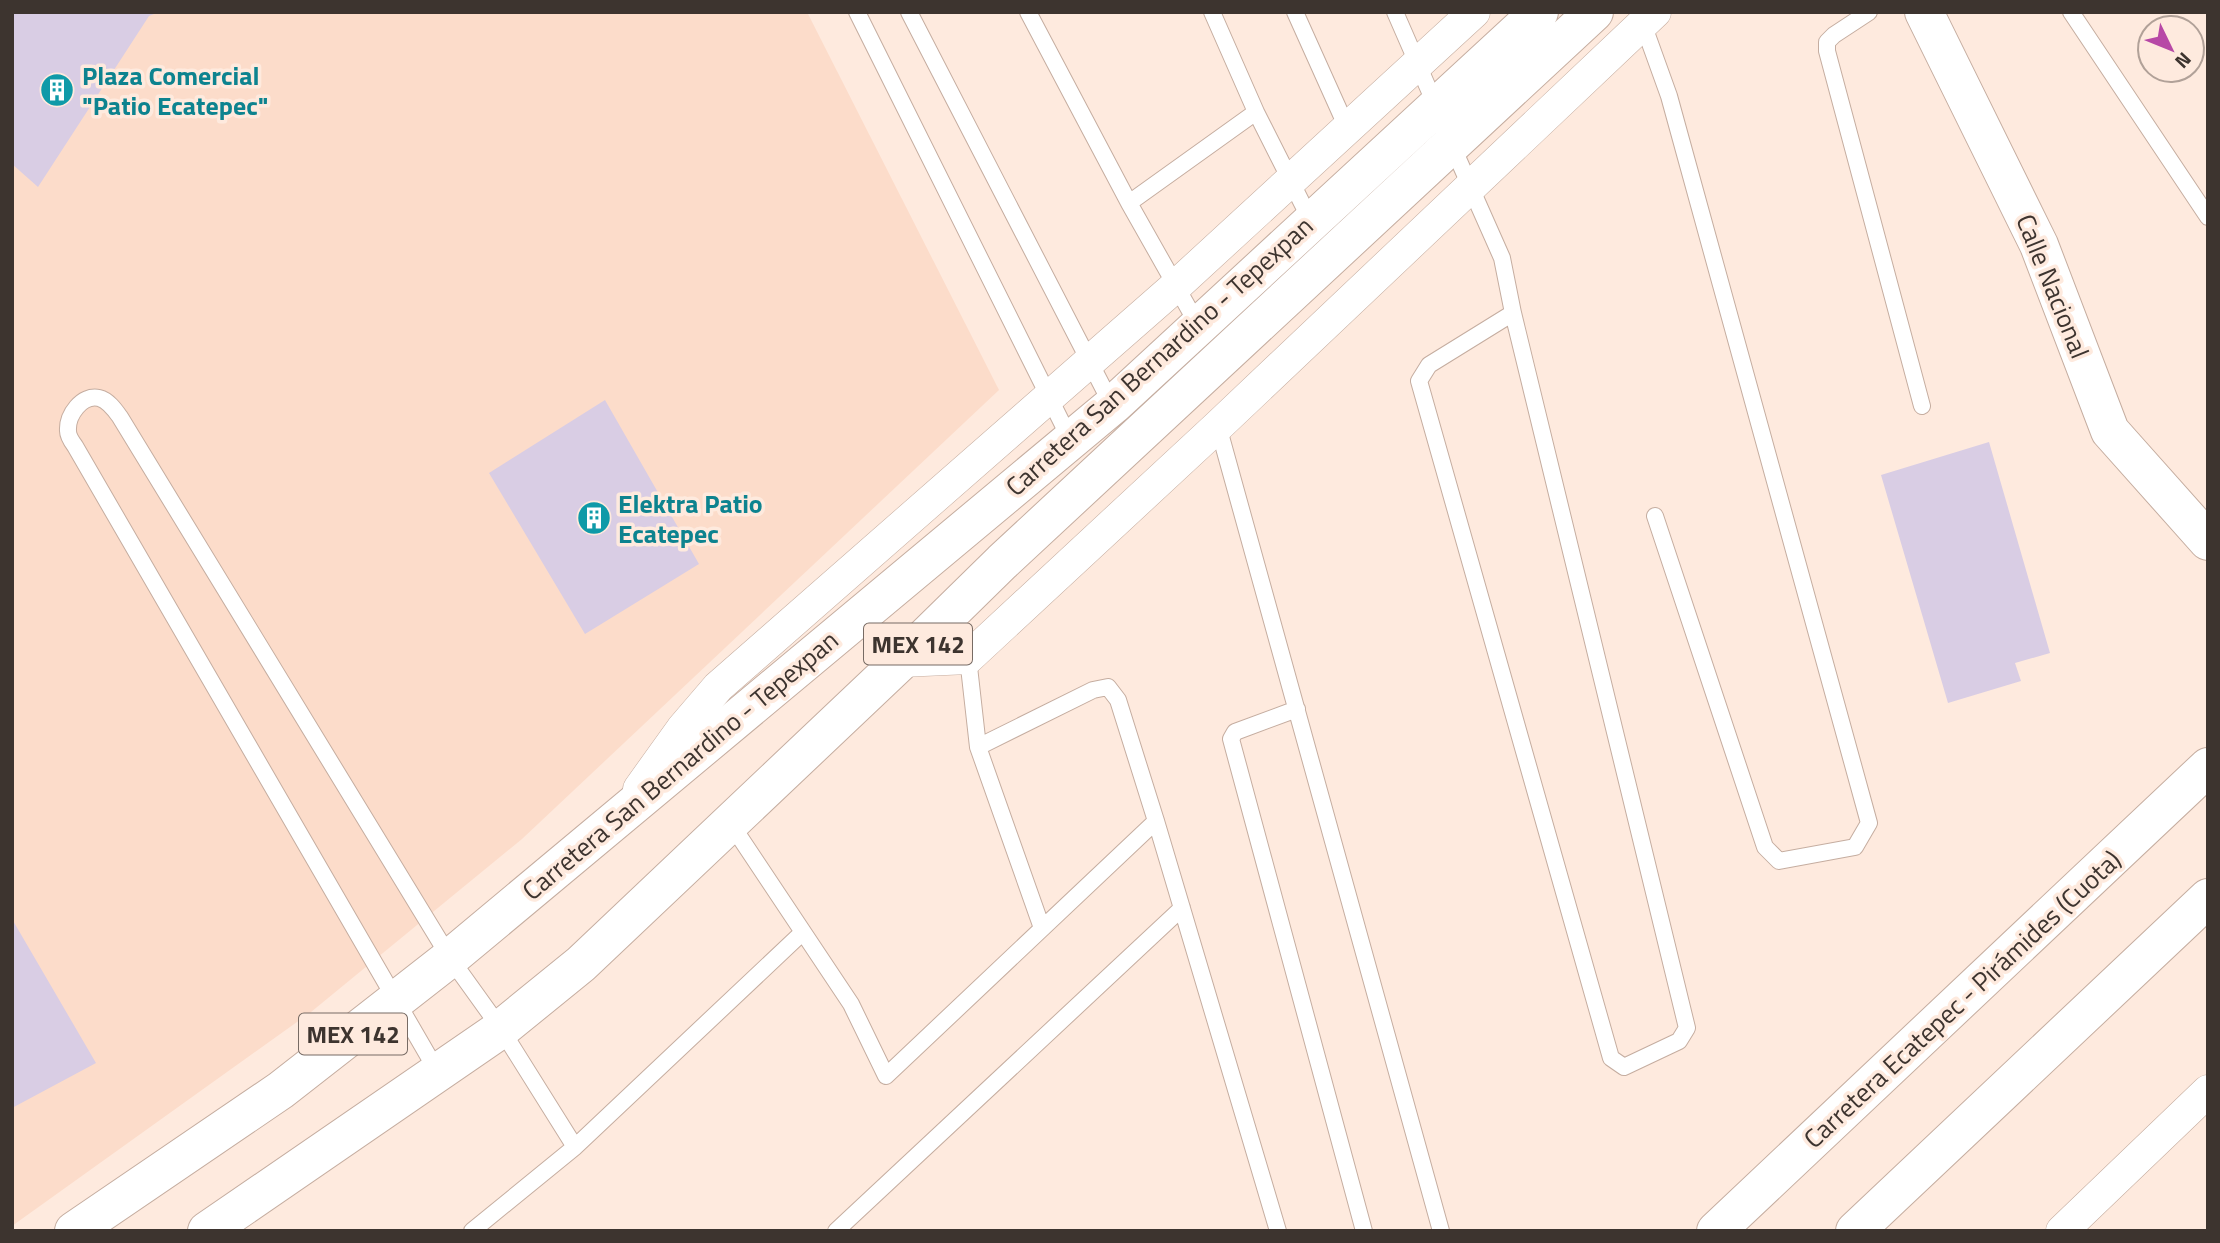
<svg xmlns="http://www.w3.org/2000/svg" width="2220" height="1243" viewBox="0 0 2220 1243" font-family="'Titillium Web',sans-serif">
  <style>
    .built { fill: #fcdcca }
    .building { fill: #d9cde4 }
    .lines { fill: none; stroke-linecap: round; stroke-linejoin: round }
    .lane-casing { stroke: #c5ada0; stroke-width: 18 }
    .street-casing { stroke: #c5ada0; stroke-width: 33 }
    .secondary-casing { stroke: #c5ada0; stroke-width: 40 }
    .highway-casing { stroke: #c5ada0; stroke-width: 40 }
    .lane { stroke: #fff; stroke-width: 16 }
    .street { stroke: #fff; stroke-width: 32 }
    .secondary { stroke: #fff; stroke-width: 38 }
    .highway { stroke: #fff; stroke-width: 38 }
    .labels { text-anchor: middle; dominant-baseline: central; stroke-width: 7; stroke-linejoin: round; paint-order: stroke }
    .shield { fill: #feeade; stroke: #776b64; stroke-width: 2 }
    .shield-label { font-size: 24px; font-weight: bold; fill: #3d342f }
    .culture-label { font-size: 26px; font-weight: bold; fill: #0d838f; stroke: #feeade; text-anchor: start }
    .street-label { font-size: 26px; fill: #3d342f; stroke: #feeade }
  </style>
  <rect width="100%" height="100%" fill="#feeade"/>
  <!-- built -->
  <path class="built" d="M12 12H807L999 390 522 839 311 1012 12 1226Z"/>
  <!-- building -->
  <path class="building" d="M12 12H159L149 16 38 187 12 164Z
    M605 400 699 564 585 634 489 473Z
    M1989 442 2050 653 2015 663 2021 681 1948 703 1881 475Z
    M12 919 96 1063 12 1108Z"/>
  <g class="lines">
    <!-- lane casing -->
    <g class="lane-casing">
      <path id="lane" d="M857 12 1070 439
        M909 12 1112 405
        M1028 12 1129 203 1198 325
        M1295 12 1348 130
        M1395 12 1436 106
        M1869 12 1834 35 1827 42V51L1922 406
        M2071 12 2208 217
        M1642 21 1669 96 1869 823 1855 847 1779 861 1765 847 1655 516
        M1256 112 1311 221
        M1451 143 1502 258 1513 313 1687 1028 1679 1041 1624 1067 1611 1058 1419 381 1429 365 1513 313
        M1129 203 1256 112 1212 12
        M1218 426 1441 1231
        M968 658 978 747 1042 928
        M1297 709 1235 732 1231 739 1364 1231
        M978 747 1093 690 1108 687 1118 700 1156 821 1278 1231
        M731 824 803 932
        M437 1071 75 446C72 442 68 436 68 431 67 415 82 394 99 398 108 400 115 410 120 417L450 958 501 1029 575 1147
        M472 1231 575 1147 803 932 851 1004 886 1076 1156 821
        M836 1231 1182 908"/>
    </g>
    <!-- street casing -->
    <g class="street-casing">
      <path id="street" d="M901 661 968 658 1218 426 1655 12
        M639 789 682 729 718 687 1177 285 1474 12
        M2062 1231 2208 1091"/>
    </g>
    <!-- secondary casing -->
    <g class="secondary-casing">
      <path id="secondary" d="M1924 12 2039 245 2110 431 2208 541"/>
    </g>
    <!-- highway casing -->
    <g class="highway-casing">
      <path id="highway" d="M74 1231 281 1090 450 958 1113 405 1539 12
        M207 1231 501 1029 581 964 901 661 1002 562 1594 12
        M1716 1231 2208 767
        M1855 1231 2208 898"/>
    </g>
    <!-- lane -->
    <use href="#lane" class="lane"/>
    <!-- street -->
    <use href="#street" class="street"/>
    <!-- secondary -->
    <use href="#secondary" class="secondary"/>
    <!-- highway -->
    <use href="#highway" class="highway"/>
  </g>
  <!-- icons -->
  <defs>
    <g id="building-disc" transform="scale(1.75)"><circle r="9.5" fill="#0f9aa8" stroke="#feeade"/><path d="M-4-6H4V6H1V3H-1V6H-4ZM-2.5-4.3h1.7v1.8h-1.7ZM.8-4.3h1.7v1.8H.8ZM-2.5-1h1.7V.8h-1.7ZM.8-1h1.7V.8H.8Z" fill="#fff"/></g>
  </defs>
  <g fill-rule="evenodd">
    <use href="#building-disc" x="57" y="90"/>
    <use href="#building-disc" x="594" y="518"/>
  </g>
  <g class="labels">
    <!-- shield labels -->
    <g class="shield">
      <rect x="864" y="623.5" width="108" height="41" rx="5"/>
      <rect x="299" y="1013.5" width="108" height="41" rx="5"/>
    </g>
    <g class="shield-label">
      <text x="918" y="644">MEX 142</text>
      <text x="353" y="1034">MEX 142</text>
    </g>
    <!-- culture labels -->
    <g class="culture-label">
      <text x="82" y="75">Plaza Comercial<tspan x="82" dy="30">"Patio Ecatepec"</tspan></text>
      <text x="618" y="503">Elektra Patio<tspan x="618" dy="30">Ecatepec</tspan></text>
    </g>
    <!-- street labels -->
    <g class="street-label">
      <text transform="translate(2053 286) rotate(68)">Calle Nacional</text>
      <text transform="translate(1159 356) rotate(-42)">Carretera San Bernardino - Tepexpan</text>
      <text transform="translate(680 765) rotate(-40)">Carretera San Bernardino - Tepexpan</text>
      <text transform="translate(1962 999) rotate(-43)">Carretera Ecatepec - Pirámides (Cuota)</text>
    </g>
  </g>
  <!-- border -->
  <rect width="2220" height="1243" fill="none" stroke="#3d342f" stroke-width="28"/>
  <!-- north arrow -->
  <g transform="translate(2171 49) rotate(133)"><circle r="33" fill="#feeade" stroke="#b1a198" stroke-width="2"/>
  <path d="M0-5L12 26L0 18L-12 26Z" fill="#b748a6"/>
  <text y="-10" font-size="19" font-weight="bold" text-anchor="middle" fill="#3d342f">N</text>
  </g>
</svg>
